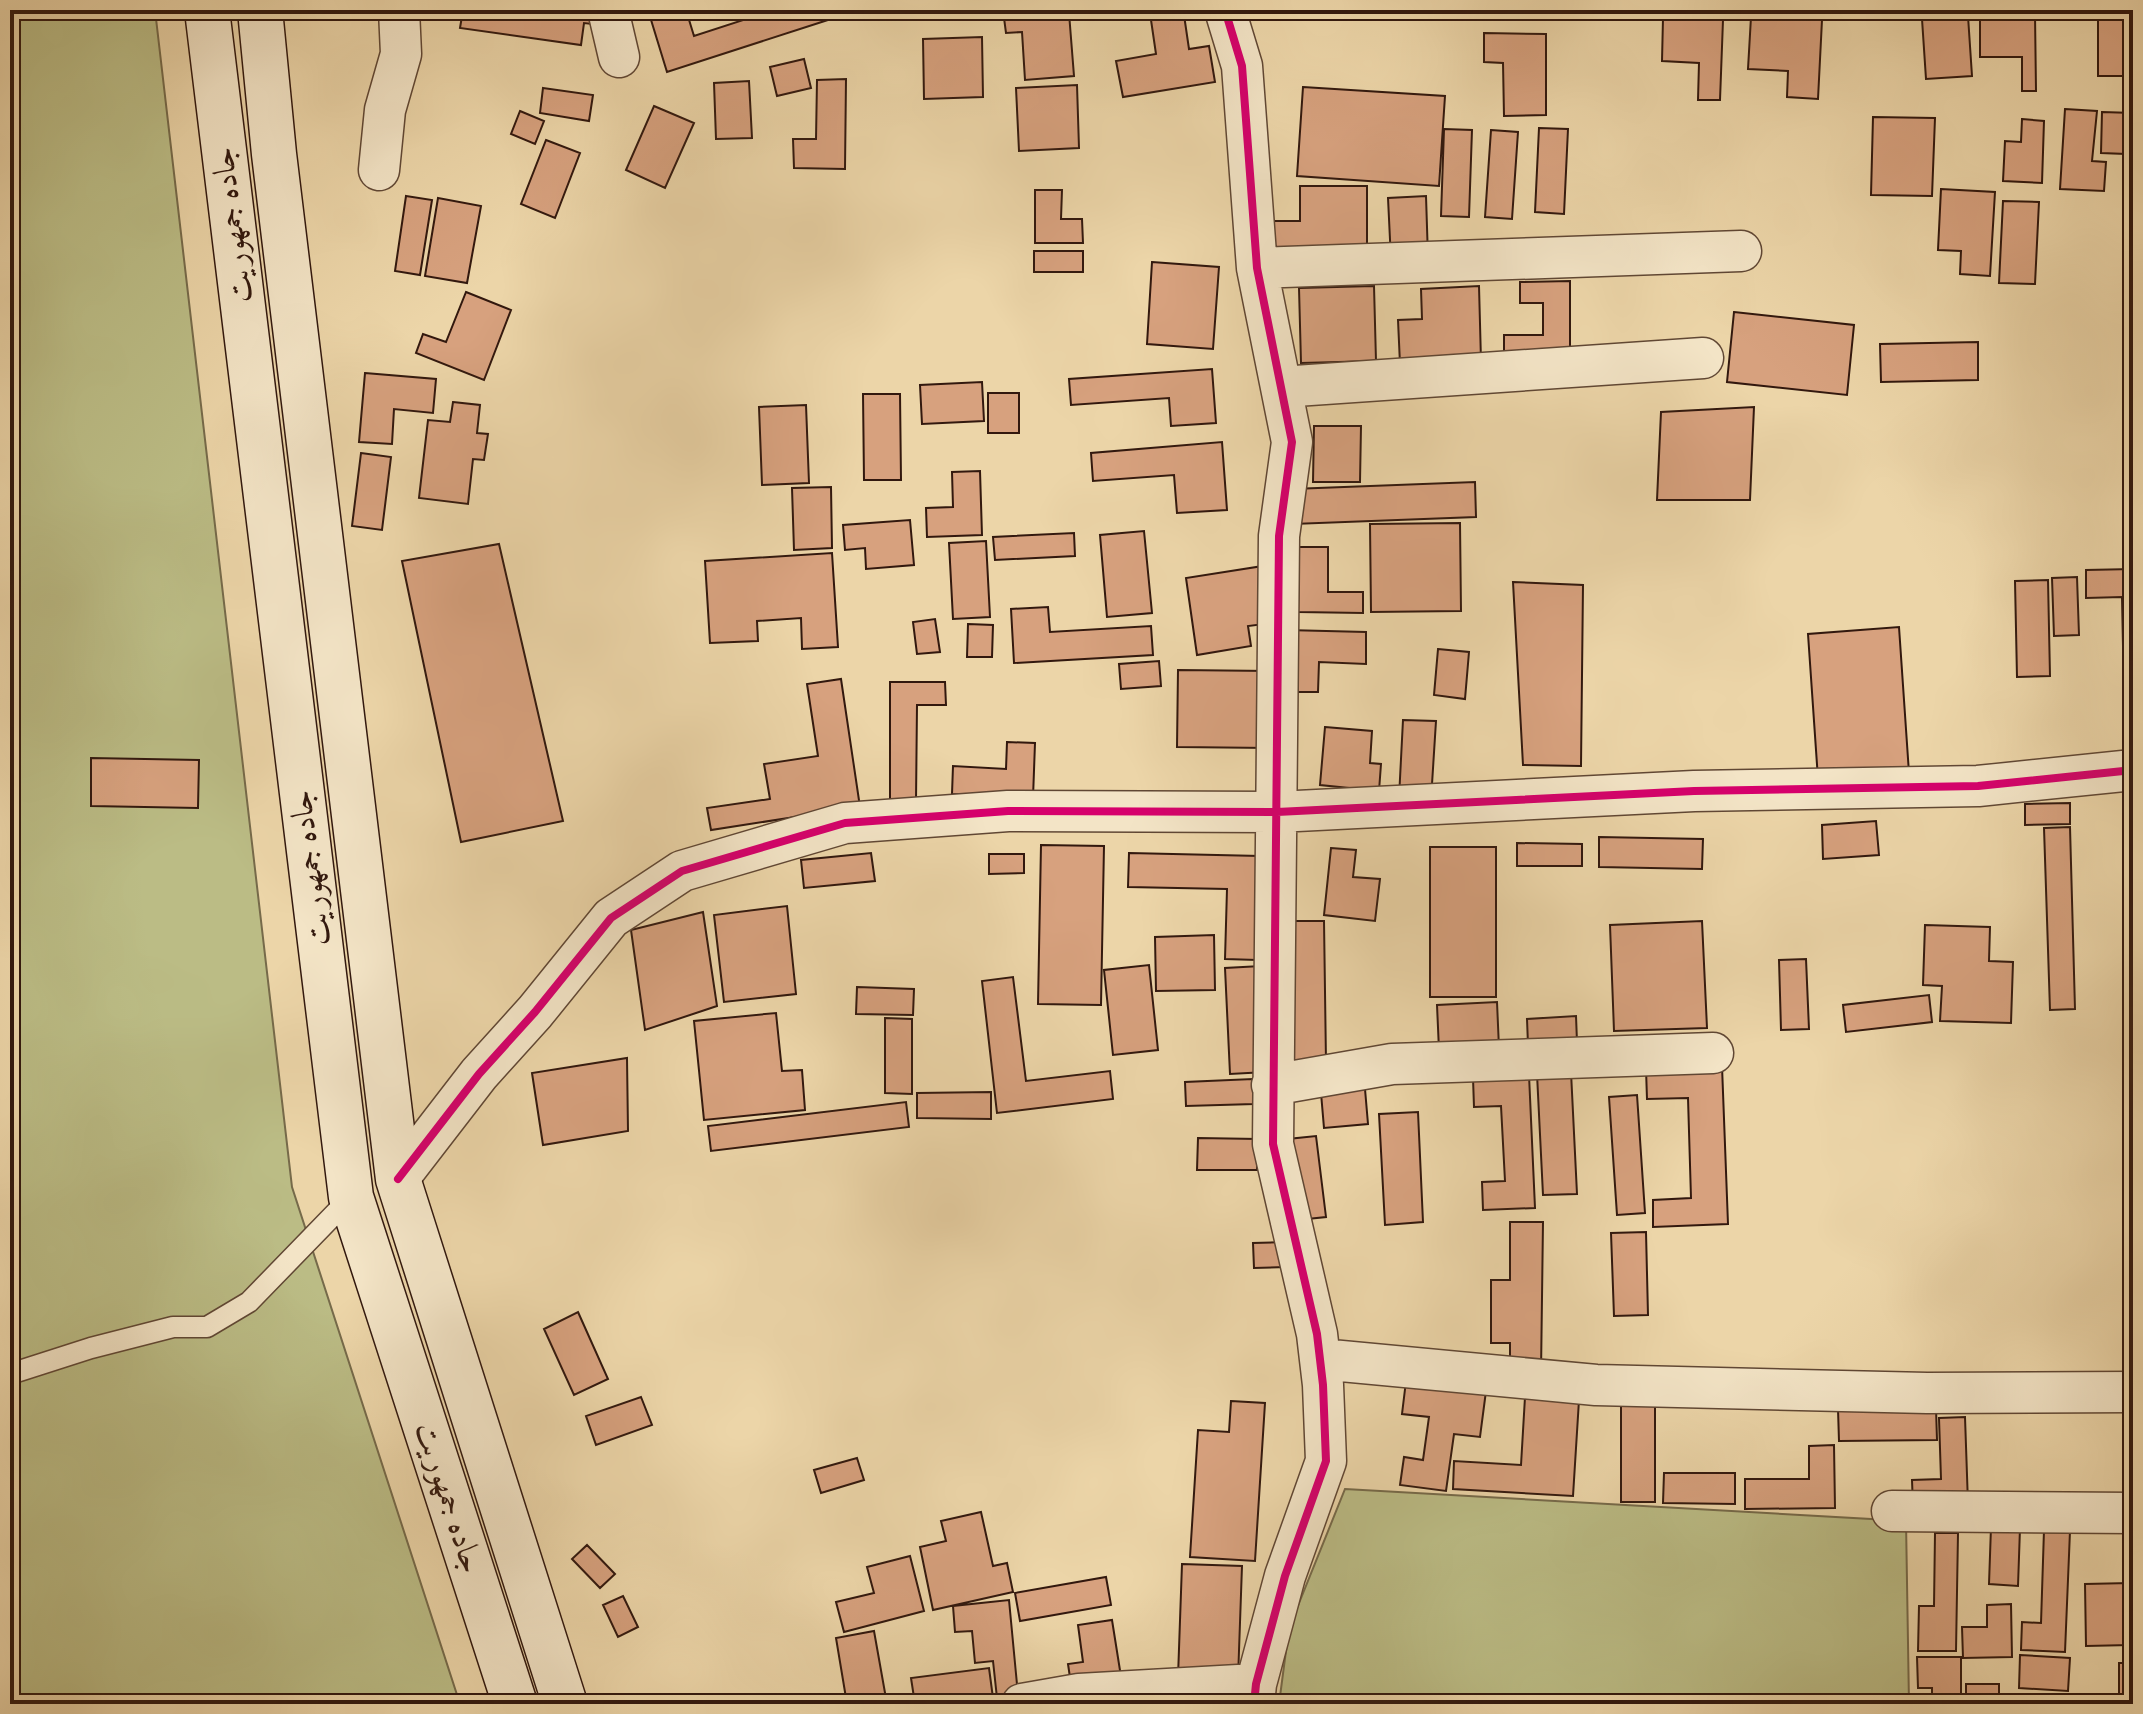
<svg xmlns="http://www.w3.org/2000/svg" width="2143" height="1714" viewBox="0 0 2143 1714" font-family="'IM FELL English',Amiri,serif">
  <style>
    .green { fill: #bbbc85; stroke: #766a4a; stroke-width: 2 }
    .building { fill: #d7a17e; stroke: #32180e; stroke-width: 2 }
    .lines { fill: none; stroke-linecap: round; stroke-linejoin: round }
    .service-casing { stroke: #604734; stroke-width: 23 }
    .minor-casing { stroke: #604734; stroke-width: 43 }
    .secondary-casing { stroke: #32180e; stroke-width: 47 }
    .service { stroke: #f3e4c6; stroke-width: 20 }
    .minor { stroke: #f3e4c6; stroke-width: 40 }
    .secondary { stroke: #f3e4c6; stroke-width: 44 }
    .cycleway-casing { stroke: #f3e4c6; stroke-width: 13 }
    .cycleway { stroke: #d6006c; stroke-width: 8 }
    .labels { text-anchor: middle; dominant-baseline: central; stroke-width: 6; stroke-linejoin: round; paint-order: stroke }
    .street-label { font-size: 32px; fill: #32180e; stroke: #f3e4c6 }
  </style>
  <rect width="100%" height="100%" fill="#ecd5a8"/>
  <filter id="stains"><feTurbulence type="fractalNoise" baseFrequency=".0025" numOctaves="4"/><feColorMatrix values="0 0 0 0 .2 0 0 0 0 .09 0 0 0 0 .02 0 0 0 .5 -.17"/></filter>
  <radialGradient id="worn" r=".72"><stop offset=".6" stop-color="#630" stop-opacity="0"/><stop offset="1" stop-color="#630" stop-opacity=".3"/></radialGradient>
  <!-- green -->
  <path class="green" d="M10 10H155L292 1187 460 1704H10Z
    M1345 1489 1906 1521 1909 1704H1279L1289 1628Z"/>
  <!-- building -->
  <path class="building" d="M463 10H603L601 25 584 23 581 45 460 28Z
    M648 10H686L694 36 774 10H832L834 18 667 72Z
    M2098 12H2133V76H2098Z
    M1069 13 1074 76 1025 80 1022 32 1006 33 1004 18Z
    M2035 14 2036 91H2022V57H1980V15Z
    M1184 15 1189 49 1209 46 1215 82 1123 97 1116 61 1156 54 1151 20Z
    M1968 16 1972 76 1926 79 1922 19Z
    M1751 17 1822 20 1818 99 1787 97 1788 71 1748 69Z
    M1663 18 1723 20 1720 100H1698L1699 63 1662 61Z
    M1484 33 1546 34V115L1504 116 1503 63 1484 62Z
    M982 37 983 97 924 99 923 39Z
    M804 59 811 88 777 96 770 67Z
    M846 79 845 169 794 168 793 139H816L817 80Z
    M749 81 752 138 716 139 714 83Z
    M1077 85 1079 148 1019 151 1016 88Z
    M1303 87 1445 96 1439 186 1297 176Z
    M543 88 593 95 589 121 540 113Z
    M654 106 694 123 665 188 626 170Z
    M2065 109 2097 111 2092 161 2106 162 2104 191 2060 189Z
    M520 111 544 121 535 144 511 134Z
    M2102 112 2133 113V188H2124L2126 154 2101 153Z
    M1873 117 1935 118 1932 196 1871 195Z
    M2022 119 2044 121 2042 183 2003 181 2005 141 2021 142Z
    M1539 128 1568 129 1564 214 1535 212Z
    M1444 129 1472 130 1469 217 1441 216Z
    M1491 130 1518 132 1512 219 1485 217Z
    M546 140 580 153 555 218 521 204Z
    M1300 186H1367V252L1268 253V221H1300Z
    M1941 189 1995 192 1990 276 1960 274 1961 251 1938 250Z
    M1035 190H1062L1061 219H1082L1083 243H1035Z
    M406 196 432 200 420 275 395 271Z
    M1426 196 1428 258 1391 260 1388 198Z
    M438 198 481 206 467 283 425 276Z
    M2003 201 2039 202 2035 284 1999 283Z
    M1034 251H1083V272H1034Z
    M1152 262 1219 267 1213 349 1147 344Z
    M1570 281V358H1504V335H1543V303H1520V282Z
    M1374 286 1376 361 1301 363 1299 288Z
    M1479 286 1481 361 1400 364 1398 320 1422 319 1421 289Z
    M466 292 511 310 484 380 416 353 423 334 446 342Z
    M1734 312 1854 325 1847 395 1727 382Z
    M1978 342V380L1881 382 1880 344Z
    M1212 369 1216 423 1171 426 1169 398 1071 405 1069 379Z
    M365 373 436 379 433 413 394 409 392 444 359 442Z
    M982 382 984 421 922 424 920 385Z
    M988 393H1019V433H988Z
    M863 394H900L901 480H864Z
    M453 402 480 405 477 433 488 434 484 460 473 459 468 504 419 498 428 420 450 422Z
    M806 405 809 483 762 485 759 407Z
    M1754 407 1750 500H1657L1661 412Z
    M1314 426H1361L1360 482H1313Z
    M1222 442 1227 510 1177 513 1174 475 1093 481 1091 453Z
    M361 453 391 457 382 530 352 526Z
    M980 471 982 535 927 537 926 508 953 507 952 472Z
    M1475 482 1476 517 1293 524 1292 489Z
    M831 487 832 548 794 550 792 488Z
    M910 520 914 565 866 569 865 548 845 550 843 525Z
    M1460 523 1461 611 1371 612 1370 524Z
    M1144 531 1152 613 1107 617 1100 535Z
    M1074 533 1075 556 995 560 993 537Z
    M986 541 990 617 953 619 949 543Z
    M499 544 563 821 461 842 402 561Z
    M1299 547H1328V592H1363V613L1298 612Z
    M832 553 838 647 802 649 801 618 757 621 758 641 710 643 705 561Z
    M1263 566 1272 623 1248 626 1251 646 1197 655 1186 578Z
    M2133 569V744H2125L2122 597 2086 598V570Z
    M2077 577 2079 635 2054 636 2052 578Z
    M2048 580 2050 676 2017 677 2015 581Z
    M1513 582 1583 585 1581 766 1523 765Z
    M1048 607 1050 632 1151 626 1153 655 1014 663 1011 609Z
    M935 619 940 652 917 654 913 622Z
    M968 624 993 625 992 657H967Z
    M1899 627 1909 773 1818 779 1808 634Z
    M1286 630 1366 632V664L1319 662 1318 692H1283Z
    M1438 649 1469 652 1465 699 1434 695Z
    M1159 661 1161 686 1121 689 1119 664Z
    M1178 670 1270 671V748L1177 747Z
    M841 679 860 807 711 830 707 808 770 799 764 764 818 756 807 684Z
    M890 682H945L946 705H917L916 801H890Z
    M1403 720 1436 721 1431 800 1399 798Z
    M1325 727 1372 731 1370 763 1381 764 1379 791 1320 785Z
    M1007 742 1035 743 1033 798 952 794 953 766 1006 769Z
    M91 758 199 760 198 808 91 806Z
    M2070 803V824L2025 825V804Z
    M1876 821 1879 855 1823 859 1822 825Z
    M2070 827 2075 1009 2050 1010 2044 828Z
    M1599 837 1703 839 1702 869 1599 867Z
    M1517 843 1582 844V866H1517Z
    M1041 845 1104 846 1101 1005 1038 1004Z
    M1430 847H1496V997H1430Z
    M1331 848 1356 850 1353 877 1380 879 1375 921 1324 915Z
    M871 853 875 881 804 888 801 860Z
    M1129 853 1260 856 1257 960 1225 959 1227 889 1128 887Z
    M989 854H1024V873L989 874Z
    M787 906 796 994 724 1002 714 915Z
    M703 912 717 1006 645 1030 631 930Z
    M2131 916H2133V994H2129Z
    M1282 921H1324L1326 1062H1283Z
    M1702 921 1707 1028 1614 1031 1610 925Z
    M1925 925 1990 927 1989 961 2013 962 2011 1023 1940 1021 1942 986 1923 985Z
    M1214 935 1215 990 1156 991 1155 937Z
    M1806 959 1809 1029 1781 1030 1779 960Z
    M1149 965 1158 1050 1113 1055 1104 970Z
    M1261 966 1266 1072 1230 1074 1225 968Z
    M1013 977 1026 1081 1110 1071 1113 1099 997 1113 982 981Z
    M857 987 914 989 913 1015 856 1014Z
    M1929 995 1932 1022 1846 1032 1843 1005Z
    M1497 1002 1499 1048 1439 1050 1437 1005Z
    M776 1013 782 1071 802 1070 805 1110 704 1120 694 1021Z
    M1576 1016 1577 1042 1528 1045 1527 1019Z
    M885 1018 912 1019V1094L885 1093Z
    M627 1058 628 1131 543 1145 532 1073Z
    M1722 1066 1728 1224 1653 1227V1200L1691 1198 1688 1098 1647 1099 1646 1069Z
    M1571 1072 1577 1194 1543 1195 1537 1074Z
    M1529 1075 1535 1208 1483 1210 1482 1182 1505 1181 1501 1106 1474 1107 1473 1078Z
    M1253 1079 1254 1104 1186 1106 1185 1082Z
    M1365 1089 1368 1124 1324 1128 1321 1093Z
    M991 1092V1119L917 1118V1093Z
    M1637 1095 1645 1213 1617 1215 1609 1097Z
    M906 1102 909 1127 711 1151 708 1126Z
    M1418 1112 1423 1222 1385 1225 1379 1114Z
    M1316 1136 1326 1217 1298 1220 1288 1139Z
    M1198 1138 1258 1139 1257 1170H1197Z
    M1510 1222H1543L1541 1373H1510V1343H1491V1280H1510Z
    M1646 1232 1648 1315 1614 1316 1611 1233Z
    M1286 1242V1267L1254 1268 1253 1243Z
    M578 1312 608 1379 574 1395 544 1329Z
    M1406 1381 1486 1391 1480 1437 1454 1434 1446 1491 1400 1485 1404 1457 1423 1460 1429 1417 1402 1414Z
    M641 1397 652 1425 596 1445 586 1416Z
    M1525 1397 1579 1400 1573 1496 1453 1489 1454 1461 1521 1465Z
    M1231 1401 1265 1403 1255 1561 1190 1557 1198 1430 1229 1432Z
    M1621 1406H1655V1502H1621Z
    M1936 1408 1937 1440 1839 1441 1838 1409Z
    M1965 1417 1968 1504 1913 1507 1912 1480 1941 1479 1939 1418Z
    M1834 1445 1835 1508 1745 1509V1479H1809V1446Z
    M857 1458 864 1480 821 1493 814 1470Z
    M2133 1472V1501H2124L2123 1473Z
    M1664 1473H1735V1504L1663 1503Z
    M981 1512 993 1566 1007 1563 1013 1592 933 1610 920 1547 946 1541 941 1521Z
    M1991 1527 2020 1528 2018 1586 1989 1584Z
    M2044 1530 2070 1531 2065 1652 2021 1650 2022 1622 2041 1623Z
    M1935 1533H1958L1956 1651H1918L1919 1606H1934Z
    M587 1545 615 1574 600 1588 572 1559Z
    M910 1556 924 1611 844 1632 836 1602 874 1593 867 1567Z
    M1182 1564 1242 1566 1238 1679 1178 1677Z
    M1106 1577 1111 1605 1020 1621 1015 1593Z
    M2130 1583V1645L2086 1646 2085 1584Z
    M623 1596 638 1627 618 1637 603 1605Z
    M1009 1600 1018 1695 997 1698 993 1661 975 1663 972 1631 955 1632 953 1606Z
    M2011 1604 2012 1657 1963 1658 1962 1627H1987V1605Z
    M1112 1620 1122 1683 1072 1691 1068 1664 1083 1662 1078 1625Z
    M874 1631 887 1704H847L836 1638Z
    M2020 1655 2070 1658 2068 1691 2019 1688Z
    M1917 1657H1961V1704H1932V1688H1918Z
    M2119 1663H2133V1704H2119Z
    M989 1668 993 1698 952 1704H915L911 1678Z
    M1966 1684H1999V1704H1966Z"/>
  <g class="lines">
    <!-- service casing -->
    <g class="service-casing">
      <path id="service" d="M10 1374 91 1348 173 1327H207L249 1302 351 1197"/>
    </g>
    <!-- minor casing -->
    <g class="minor-casing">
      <path id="minor" d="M608 10 619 57
        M1225 10 1242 66 1257 268 1292 442 1279 536 1273 1144 1317 1334 1323 1385 1326 1461 1285 1576 1256 1684 1254 1704
        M379 170 385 110 401 54 399 10
        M1257 268 1741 251
        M1281 387 1703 358
        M1272 1085 1392 1064 1713 1053
        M398 1179 479 1074 535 1012 611 918 682 871 845 823 1008 811 1277 812 1694 791 1978 786 2133 770
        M1320 1359 1596 1385 1927 1393 2133 1392
        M1892 1511 2133 1513
        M1022 1704 1079 1694 1256 1684"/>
    </g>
    <!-- secondary casing -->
    <g class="secondary-casing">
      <path id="secondary" d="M207 10 351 1197 515 1704
        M260 10 274 154 398 1179 565 1704"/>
    </g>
    <!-- service -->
    <use href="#service" class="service"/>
    <!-- minor -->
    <use href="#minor" class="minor"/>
    <!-- secondary -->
    <use href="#secondary" class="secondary"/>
    <!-- cycleway casing -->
    <g class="cycleway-casing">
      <path id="cycleway" d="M1225 10 1242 66 1257 268 1292 442 1279 536 1273 1144 1317 1334 1323 1385 1326 1461 1285 1576 1256 1684 1254 1704
        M398 1179 479 1074 535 1012 611 918 682 871 845 823 1008 811 1277 812 1694 791 1978 786 2133 770"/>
    </g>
    <!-- cycleway -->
    <use href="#cycleway" class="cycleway"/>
  </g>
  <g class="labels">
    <!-- street labels -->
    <g class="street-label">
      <text transform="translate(233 225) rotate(-97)">جاده جمهوریت</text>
      <text transform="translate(311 868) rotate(-97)">جاده جمهوریت</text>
      <text transform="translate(448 1498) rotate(72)">جاده جمهوریت</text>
    </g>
  </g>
  <!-- margin -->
  <rect width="2143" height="1714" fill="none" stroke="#ecd5a8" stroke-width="40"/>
  <rect x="12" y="12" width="2119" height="1690" fill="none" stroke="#32180e" stroke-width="4"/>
  <rect x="20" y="20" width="2103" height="1674" fill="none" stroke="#32180e" stroke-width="2"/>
  <rect width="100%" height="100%" filter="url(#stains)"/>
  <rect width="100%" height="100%" fill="url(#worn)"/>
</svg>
